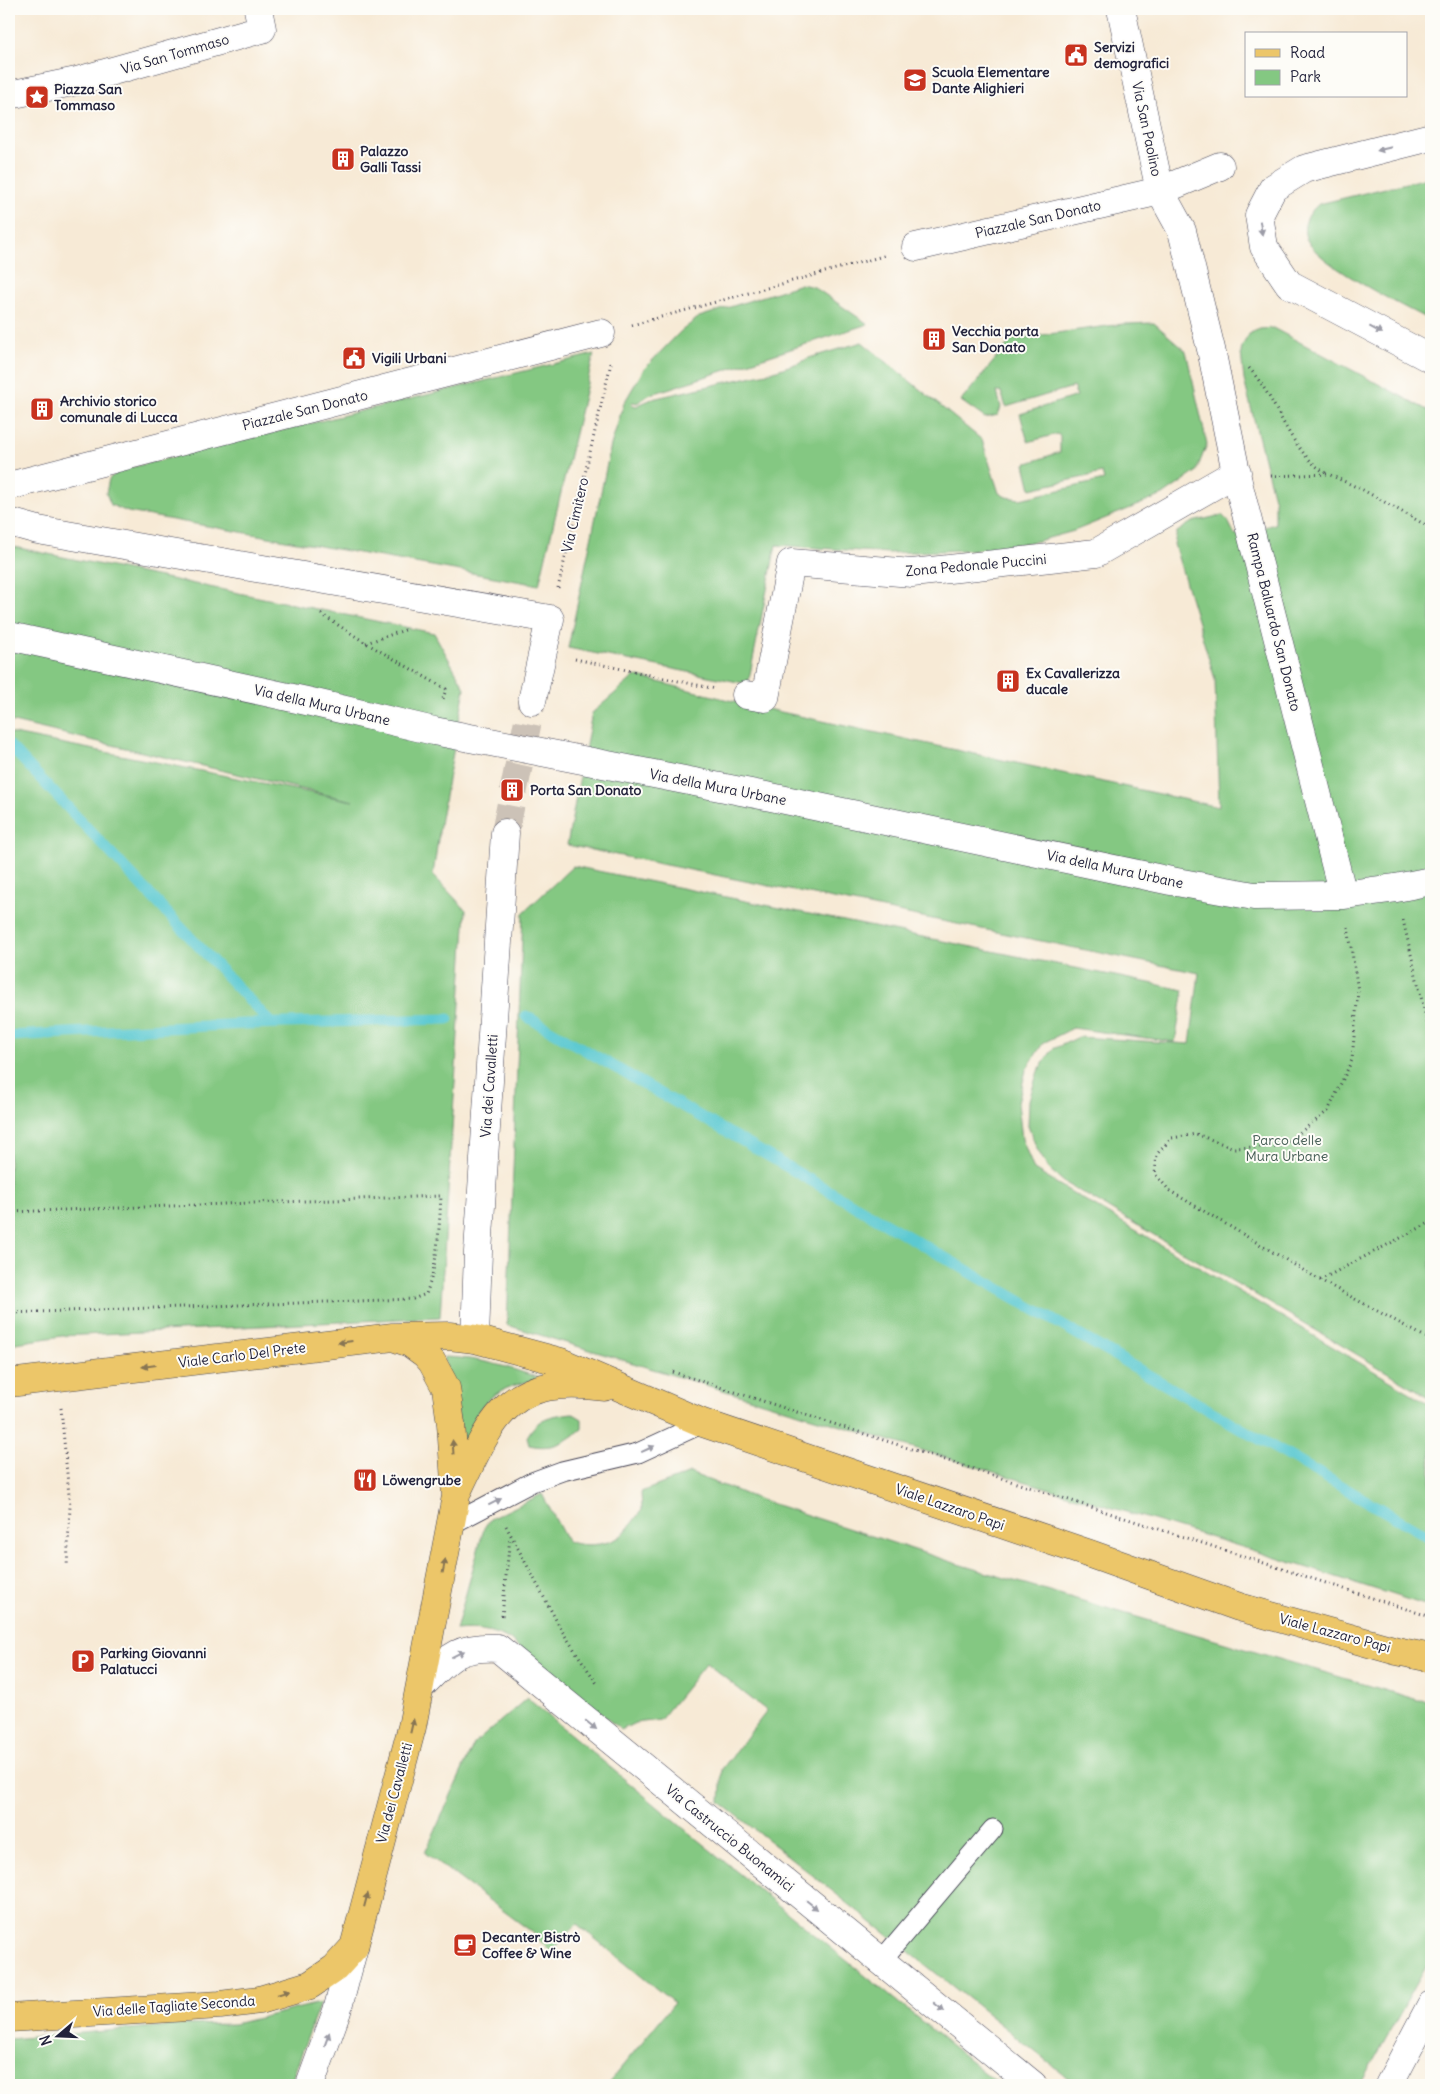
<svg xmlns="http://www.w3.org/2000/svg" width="1440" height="2094" viewBox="0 0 1440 2094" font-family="Delius,sans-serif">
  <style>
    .green { fill: #84c882; stroke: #53755e }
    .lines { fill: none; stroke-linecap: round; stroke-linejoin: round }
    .stream { stroke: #5cc9d1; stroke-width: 11 }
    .minor-tunnel { stroke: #ccc2b7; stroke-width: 28; stroke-dasharray: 28 14; stroke-linecap: butt }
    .service-casing { stroke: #424052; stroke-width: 21 }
    .pedestrian-casing { stroke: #424052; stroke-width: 29 }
    .minor-casing { stroke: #424052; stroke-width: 29 }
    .primary-casing { stroke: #424052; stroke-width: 29 }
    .path { stroke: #424052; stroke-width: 3; stroke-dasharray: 1 4; stroke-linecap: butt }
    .service { stroke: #fff; stroke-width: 19 }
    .pedestrian { stroke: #fff; stroke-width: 28 }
    .minor { stroke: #fff; stroke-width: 28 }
    .primary { stroke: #ecc669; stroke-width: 28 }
    .oneway { fill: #9c9ca7 }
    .oneway2 { fill: #877452 }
    .labels { text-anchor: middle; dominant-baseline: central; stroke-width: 4; stroke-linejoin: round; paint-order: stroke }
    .poi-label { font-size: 14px; font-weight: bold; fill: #22223b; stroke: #fdfcf7; text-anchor: start }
    .street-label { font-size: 14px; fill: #22223b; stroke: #fdfcf7 }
    .park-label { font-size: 14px; fill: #445c54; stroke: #fdfcf7 }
  </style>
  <rect width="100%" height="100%" fill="#fdfcf7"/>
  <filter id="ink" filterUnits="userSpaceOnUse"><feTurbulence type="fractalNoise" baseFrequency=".02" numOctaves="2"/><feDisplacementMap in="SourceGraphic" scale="10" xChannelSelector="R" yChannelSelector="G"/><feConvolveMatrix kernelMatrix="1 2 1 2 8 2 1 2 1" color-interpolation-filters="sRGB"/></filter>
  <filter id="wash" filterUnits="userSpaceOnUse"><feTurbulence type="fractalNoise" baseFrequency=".0096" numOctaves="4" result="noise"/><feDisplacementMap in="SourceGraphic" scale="20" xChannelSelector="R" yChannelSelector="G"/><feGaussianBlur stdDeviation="1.12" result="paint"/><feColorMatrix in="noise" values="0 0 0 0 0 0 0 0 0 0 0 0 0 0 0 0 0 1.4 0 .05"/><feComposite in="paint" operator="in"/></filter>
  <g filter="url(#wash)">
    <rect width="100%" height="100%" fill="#f7ead6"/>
    <!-- green -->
    <path class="green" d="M1431 177V321C1403 306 1320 266 1307 240 1300 226 1309 212 1319 204Z
      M801 284 814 287 868 324 649 395 637 403 633 402 631 404 636 406 652 399 771 372 801 362 809 358 862 342 982 440 999 493 1006 497 1020 499 1104 480 1102 473 1031 489 1025 464 1060 452V436L1057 434 1028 442 1020 414 1077 396 1073 387 1006 407 1001 392H997L1001 407 998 415 985 418 961 401 1012 339 1123 324 1154 323 1186 351 1207 444 1196 472 1163 495 1074 531 1038 541 989 549 889 553 776 545 748 684 568 648 611 445 624 403 644 369 680 332 699 317Z
      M1273 328 1431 412V1398L1064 1182 1049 1169 1037 1149 1028 1126 1029 1100 1038 1071 1053 1049 1079 1037 1190 1044 1199 973 567 845 592 713 635 676 744 704 1219 807 1215 679 1174 544 1177 532 1192 522 1222 515 1228 521 1235 535 1275 524V502L1244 380 1241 353 1242 346 1250 333 1260 329Z
      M594 354 539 585 128 512 111 505 106 493 109 479 120 470Z
      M9 546 434 633 465 688 441 818 433 875 466 910 440 1317 62 1336 9 1344V733L353 801 9 721Z
      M573 866 1184 990 1175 1042 1073 1028 1043 1043 1026 1070 1018 1103 1022 1139 1034 1170 1431 1405V1607L1242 1547 507 1325 523 913Z
      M444 1357C481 1358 508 1367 542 1379 515 1384 489 1390 475 1417 471 1425 470 1435 464 1442Z
      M572 1413 582 1419V1429C564 1443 552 1450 529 1445L527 1437C538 1417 550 1416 572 1413Z
      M690 1473 758 1499 961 1565 1418 1700 1431 1701V1958L1360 2085H1075L1062 2073 720 1802 722 1769 767 1711 706 1663 660 1720 635 1723 621 1730 509 1639C491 1630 477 1628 456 1630L484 1528 490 1519 542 1494 567 1541C582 1547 603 1546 618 1538 627 1532 635 1518 642 1510L641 1492Z
      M527 1698 688 1832 1000 2085H607L674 2003 577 1924 551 1952 528 1929 425 1853 474 1744Z
      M320 2003 290 2085H9V2039L178 2025 234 2024Z"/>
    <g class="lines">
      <!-- stream -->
      <path class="stream" d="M9 745 271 1023
        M526 1016 1431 1538
        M9 1036 245 1024 448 1019"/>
    </g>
  </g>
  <g filter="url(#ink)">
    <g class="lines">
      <!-- minor-tunnel -->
      <path class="minor-tunnel" d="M505 833 532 701"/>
      <!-- service casing -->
      <g class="service-casing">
        <path id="service" d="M452 1524 532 1482 562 1471 638 1453 703 1423
          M881 1961 993 1829"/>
      </g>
      <!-- pedestrian casing -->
      <g class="pedestrian-casing">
        <path id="pedestrian" d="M1121 9 1160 191 1182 231 1211 349 1238 482 1343 895
          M916 247 1160 191 1220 166
          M9 636 311 702 434 731 771 797 1171 881 1254 896 1343 895 1396 888 1431 881
          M746 695 765 698 791 563 912 573 1096 553 1237 472"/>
      </g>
      <!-- minor casing -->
      <g class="minor-casing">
        <path id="minor" d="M9 95 77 81 262 29 258 9
          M1431 137 1304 169 1273 188 1259 215 1264 247 1289 284 1431 359
          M9 486 601 333
          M9 522 38 530 550 619 532 701
          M475 1339 478 1252 505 833
          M421 1686C449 1658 456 1646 498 1648L1033 2085
          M310 2085 337 2011 354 1947
          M1389 2085 1431 2005"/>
      </g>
      <!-- primary casing -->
      <g class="primary-casing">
        <path id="primary" d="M9 1383 393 1337 449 1336 475 1339 561 1362 703 1423 1090 1554 1239 1607 1397 1651 1431 1658
          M457 1492C493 1416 508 1374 604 1387
          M9 2018 220 2005 260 2000 310 1985 335 1968 354 1947 412 1727 456 1496 451 1424 446 1388 432 1362 425 1354 410 1343 393 1337"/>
      </g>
      <!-- path -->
      <path class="path" d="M632 325 887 255
        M1249 368C1279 401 1287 449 1327 474
        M1271 476 1328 474 1363 490 1431 528
        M558 588 611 363
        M321 614 366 643 446 689 443 699
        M366 643 408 629
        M575 659 716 689
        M1403 920 1431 1039
        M1348 927 1358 991 1352 1060 1328 1111 1282 1146 1234 1148 1196 1134 1172 1138 1157 1154 1155 1174 1170 1191 1320 1280 1431 1340
        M9 1212 441 1196C439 1230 438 1263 426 1294L413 1299 9 1313
        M1320 1280 1431 1222
        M673 1372 1431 1617
        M61 1408 70 1506 67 1567
        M506 1526 562 1631 598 1685
        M502 1616 510 1537"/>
      <!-- service -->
      <use href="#service" class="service"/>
      <!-- pedestrian -->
      <use href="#pedestrian" class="pedestrian"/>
      <!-- minor -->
      <use href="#minor" class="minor"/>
      <!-- primary -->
      <use href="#primary" class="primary"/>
    </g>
    <!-- one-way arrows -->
    <defs><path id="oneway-solid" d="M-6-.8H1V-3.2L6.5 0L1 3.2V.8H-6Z" transform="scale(1.25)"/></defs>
    <g class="oneway">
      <use href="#oneway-solid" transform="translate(1384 149) rotate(166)"/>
      <use href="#oneway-solid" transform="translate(1261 228) rotate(81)"/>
      <use href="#oneway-solid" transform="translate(1376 330) rotate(28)"/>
      <use href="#oneway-solid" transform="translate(648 1449) rotate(-25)"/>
      <use href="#oneway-solid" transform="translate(495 1502) rotate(-27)"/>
      <use href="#oneway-solid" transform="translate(458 1654) rotate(-26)"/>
      <use href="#oneway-solid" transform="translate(591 1725) rotate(39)"/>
      <use href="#oneway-solid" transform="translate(812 1905) rotate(39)"/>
      <use href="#oneway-solid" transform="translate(939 2007) rotate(39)"/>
      <use href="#oneway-solid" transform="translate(327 2039) rotate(-70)"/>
    </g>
    <g class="oneway2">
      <use href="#oneway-solid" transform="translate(345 1342) rotate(173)"/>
      <use href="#oneway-solid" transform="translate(149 1366) rotate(173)"/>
      <use href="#oneway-solid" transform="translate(453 1447) rotate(-94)"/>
      <use href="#oneway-solid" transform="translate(444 1566) rotate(-79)"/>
      <use href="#oneway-solid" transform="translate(412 1726) rotate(-77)"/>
      <use href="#oneway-solid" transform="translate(366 1900) rotate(-75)"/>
      <use href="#oneway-solid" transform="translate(283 1993) rotate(-17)"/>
    </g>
  </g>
  <!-- icons -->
  <defs>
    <g id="civic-square" transform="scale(1.25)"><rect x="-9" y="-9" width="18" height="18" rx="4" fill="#c8321e" stroke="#fdfcf7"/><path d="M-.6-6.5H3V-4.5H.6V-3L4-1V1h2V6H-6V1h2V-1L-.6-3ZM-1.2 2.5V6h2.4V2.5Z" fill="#fff"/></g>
    <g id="school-square" transform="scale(1.25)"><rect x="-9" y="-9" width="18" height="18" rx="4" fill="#c8321e" stroke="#fdfcf7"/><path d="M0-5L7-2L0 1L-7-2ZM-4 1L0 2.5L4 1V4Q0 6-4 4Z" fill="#fff"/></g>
    <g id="sight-square" transform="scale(1.25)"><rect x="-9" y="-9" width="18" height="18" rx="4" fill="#c8321e" stroke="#fdfcf7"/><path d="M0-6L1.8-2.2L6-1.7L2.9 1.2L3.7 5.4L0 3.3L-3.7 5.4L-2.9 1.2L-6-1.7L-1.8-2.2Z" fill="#fff"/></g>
    <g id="building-square" transform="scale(1.25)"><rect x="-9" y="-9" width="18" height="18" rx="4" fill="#c8321e" stroke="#fdfcf7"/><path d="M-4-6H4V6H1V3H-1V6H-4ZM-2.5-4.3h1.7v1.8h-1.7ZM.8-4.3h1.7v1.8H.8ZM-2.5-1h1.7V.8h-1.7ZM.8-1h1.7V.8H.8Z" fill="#fff"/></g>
    <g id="restaurant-square" transform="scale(1.25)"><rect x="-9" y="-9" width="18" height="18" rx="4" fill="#c8321e" stroke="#fdfcf7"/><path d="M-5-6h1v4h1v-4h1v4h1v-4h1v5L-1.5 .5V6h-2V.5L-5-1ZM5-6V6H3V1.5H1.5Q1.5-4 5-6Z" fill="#fff"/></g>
    <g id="parking-square" transform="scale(1.25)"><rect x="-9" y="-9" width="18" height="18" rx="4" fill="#c8321e" stroke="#fdfcf7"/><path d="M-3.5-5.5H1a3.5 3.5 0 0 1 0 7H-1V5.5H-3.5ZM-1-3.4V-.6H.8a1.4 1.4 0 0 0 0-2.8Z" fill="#fff"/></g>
    <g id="cafe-square" transform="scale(1.25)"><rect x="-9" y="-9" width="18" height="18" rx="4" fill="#c8321e" stroke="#fdfcf7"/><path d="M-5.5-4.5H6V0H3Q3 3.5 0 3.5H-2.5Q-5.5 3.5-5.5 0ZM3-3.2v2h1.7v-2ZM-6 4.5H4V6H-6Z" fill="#fff"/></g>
  </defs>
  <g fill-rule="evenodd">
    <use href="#civic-square" x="1076" y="55"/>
    <use href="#school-square" x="915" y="80"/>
    <use href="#sight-square" x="37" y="97"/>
    <use href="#building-square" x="343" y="159"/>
    <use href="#building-square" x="934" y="339"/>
    <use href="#civic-square" x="354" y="358"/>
    <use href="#building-square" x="42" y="409"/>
    <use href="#building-square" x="1008" y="681"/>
    <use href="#building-square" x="512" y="790"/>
    <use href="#restaurant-square" x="365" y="1480"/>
    <use href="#parking-square" x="83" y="1661"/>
    <use href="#cafe-square" x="465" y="1945"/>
  </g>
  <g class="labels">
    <!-- poi labels -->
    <g class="poi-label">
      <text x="1094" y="47">Servizi<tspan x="1094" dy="16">demografici</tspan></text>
      <text x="932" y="72">Scuola Elementare<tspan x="932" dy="16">Dante Alighieri</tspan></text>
      <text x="54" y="89">Piazza San<tspan x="54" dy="16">Tommaso</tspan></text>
      <text x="360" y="151">Palazzo<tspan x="360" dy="16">Galli Tassi</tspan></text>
      <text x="952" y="331">Vecchia porta<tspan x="952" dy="16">San Donato</tspan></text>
      <text x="372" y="358">Vigili Urbani</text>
      <text x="60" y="401">Archivio storico<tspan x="60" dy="16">comunale di Lucca</tspan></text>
      <text x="1026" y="673">Ex Cavallerizza<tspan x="1026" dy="16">ducale</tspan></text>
      <text x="530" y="790">Porta San Donato</text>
      <text x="382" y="1480">Löwengrube</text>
      <text x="100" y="1653">Parking Giovanni<tspan x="100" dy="16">Palatucci</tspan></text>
      <text x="482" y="1937">Decanter Bistrò<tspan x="482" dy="16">Coffee &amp; Wine</tspan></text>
    </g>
    <!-- street labels -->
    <g class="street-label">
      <text transform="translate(175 54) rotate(-16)">Via San Tommaso</text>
      <text transform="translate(1147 129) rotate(78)">Via San Paolino</text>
      <text transform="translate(1038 219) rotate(-13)">Piazzale San Donato</text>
      <text transform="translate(305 410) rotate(-14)">Piazzale San Donato</text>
      <text transform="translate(575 515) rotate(-77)">Via Cimitero</text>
      <text transform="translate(976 565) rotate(-5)">Zona Pedonale Puccini</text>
      <text transform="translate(1274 622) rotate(76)">Rampa Baluardo San Donato</text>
      <text transform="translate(322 705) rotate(13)">Via della Mura Urbane</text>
      <text transform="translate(718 787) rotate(11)">Via della Mura Urbane</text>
      <text transform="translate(1115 869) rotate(12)">Via della Mura Urbane</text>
      <text transform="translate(489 1086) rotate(-86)">Via dei Cavalletti</text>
      <text transform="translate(242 1355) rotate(-7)">Viale Carlo Del Prete</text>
      <text transform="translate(950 1507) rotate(19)">Viale Lazzaro Papi</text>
      <text transform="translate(1335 1633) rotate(15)">Viale Lazzaro Papi</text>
      <text transform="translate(394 1793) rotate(-75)">Via dei Cavalletti</text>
      <text transform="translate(730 1838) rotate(39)">Via Castruccio Buonamici</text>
      <text transform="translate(174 2006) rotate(-4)">Via delle Tagliate Seconda</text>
    </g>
    <!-- park labels -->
    <g class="park-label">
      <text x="1287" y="1140">Parco delle<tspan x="1287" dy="16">Mura Urbane</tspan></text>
    </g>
  </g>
  <!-- margin -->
  <rect width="1440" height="2094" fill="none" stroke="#fdfcf7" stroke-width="30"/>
  <!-- legend -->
  <rect x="1245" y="32" width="162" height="65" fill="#fdfcf7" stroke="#a5a5ac"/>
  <rect x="1255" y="49" width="25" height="8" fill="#ecc669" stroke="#a5a5ac"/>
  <text x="1290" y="58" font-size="15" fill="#22223b">Road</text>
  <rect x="1255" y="70" width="25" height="15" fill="#84c882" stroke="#a5a5ac"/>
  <text x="1290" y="82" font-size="15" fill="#22223b">Park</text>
  <!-- north arrow -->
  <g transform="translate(58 2036) rotate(251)" stroke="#fdfcf7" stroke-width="4" paint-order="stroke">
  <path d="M0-4L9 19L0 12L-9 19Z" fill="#22223b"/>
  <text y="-8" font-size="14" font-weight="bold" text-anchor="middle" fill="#22223b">N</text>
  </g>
</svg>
